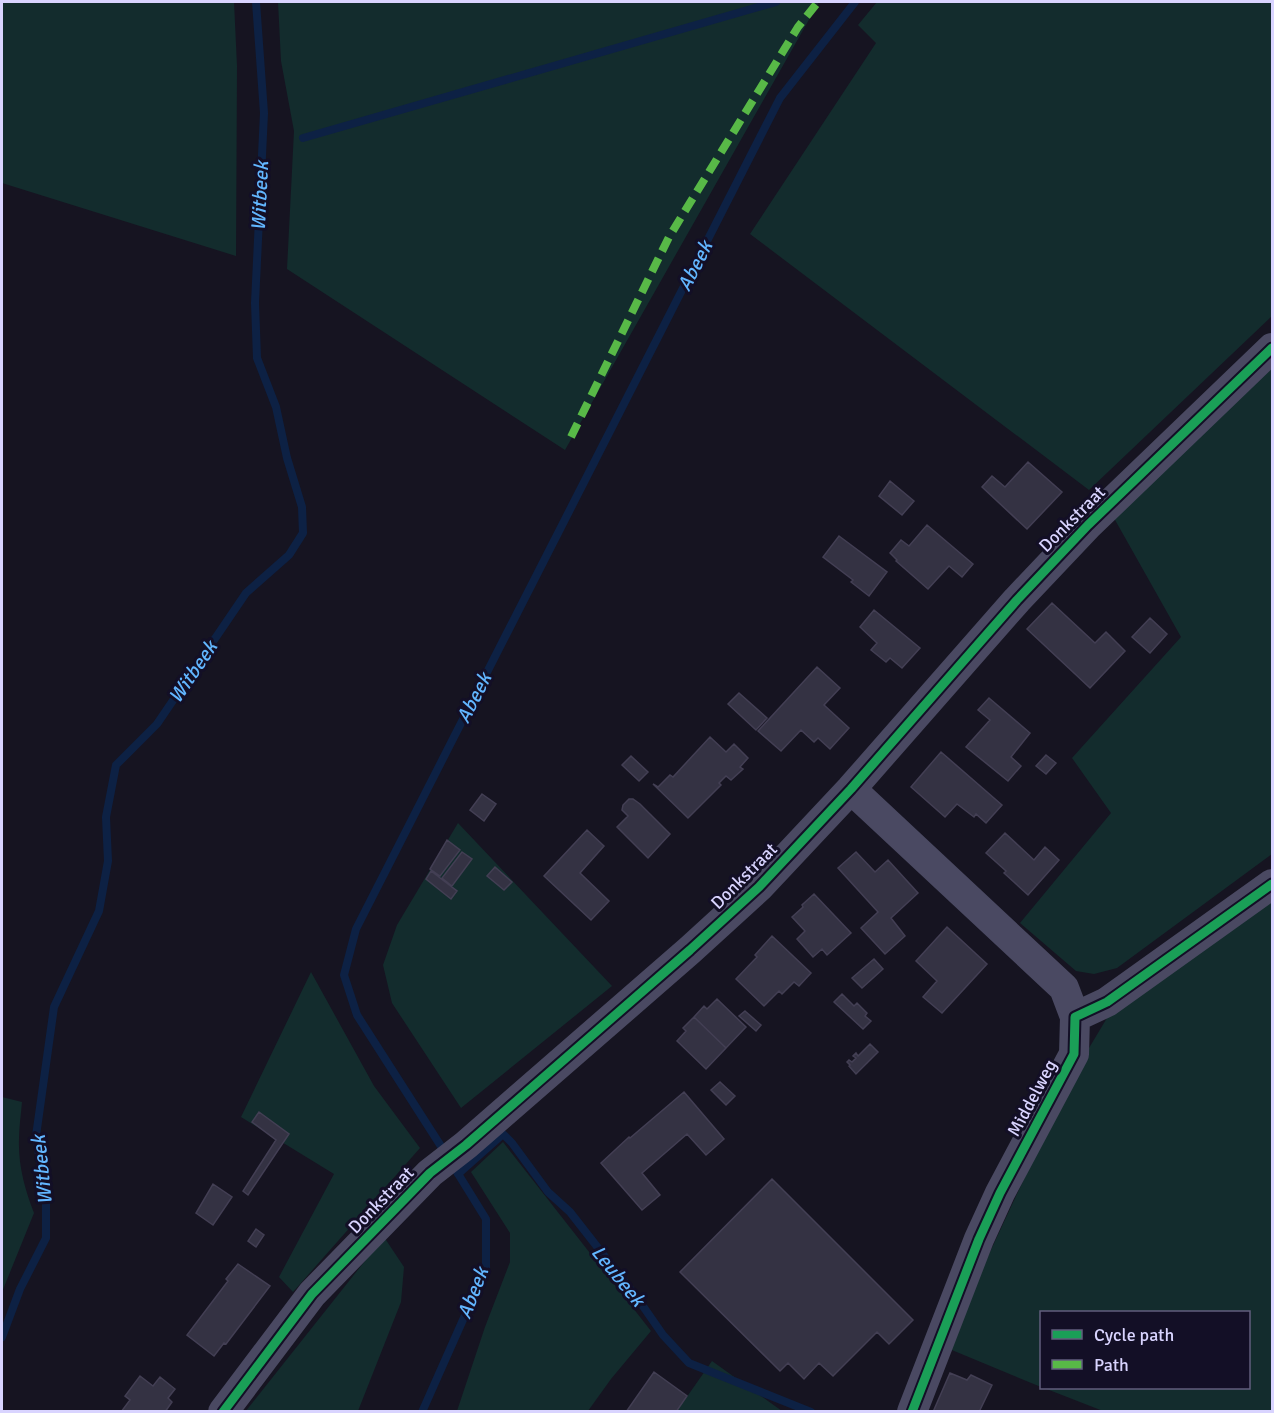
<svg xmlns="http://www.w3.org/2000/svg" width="1274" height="1413" viewBox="0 0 1274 1413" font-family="Signika,sans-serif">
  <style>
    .green { fill: #132c2d }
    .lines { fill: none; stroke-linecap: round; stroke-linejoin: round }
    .stream { stroke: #0d2144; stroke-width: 8 }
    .building { fill: #343243; stroke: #433f54; stroke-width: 1.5 }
    .minor { stroke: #4a4962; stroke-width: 30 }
    .quiet { stroke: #58b947; stroke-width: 8; stroke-dasharray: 15 8; stroke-linecap: butt }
    .cycleway-casing { stroke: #130f26; stroke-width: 13 }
    .cycleway { stroke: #1a9f57; stroke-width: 9 }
    .labels { text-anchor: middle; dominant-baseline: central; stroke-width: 6; stroke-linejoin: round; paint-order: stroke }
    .street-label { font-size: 18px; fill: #d9d4ff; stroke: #130f26 }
    .water-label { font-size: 20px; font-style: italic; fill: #62b6ff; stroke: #130f26 }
  </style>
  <rect width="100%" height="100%" fill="#161421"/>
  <!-- green -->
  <path class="green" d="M2 2H234L237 66 236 256 2 183Z
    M278 2H819L565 450 287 269 294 131 281 61Z
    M877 2H1272V316L1089 490 750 234 876 43 858 25Z
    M1272 361V854L1117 968 1094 974 1076 971 1020 923 1111 813 1072 758 1181 637 1110 511Z
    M458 823 612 986 461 1108 392 1003 383 965 397 925Z
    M1272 892V1411H1103L1044 1388H1248V1312H1042L1041 1387 947 1348 956 1325 1071 1078 1107 1018 1159 973Z
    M311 972 374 1086 420 1148 293 1292 279 1277 334 1174 241 1117Z
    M2 1097 22 1102C21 1114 19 1127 19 1139 18 1165 25 1190 34 1213L2 1292Z
    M503 1142 651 1331 611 1379 588 1411H457L485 1327 510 1262V1233L471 1172Z
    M384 1237 404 1267 401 1302 358 1411 245 1412Z
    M712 1361 782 1411H677Z"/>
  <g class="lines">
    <!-- stream -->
    <path class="stream" d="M303 138 776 2
      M446 1154 357 1015 344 975 356 929 780 98 855 2
      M458 1174 503 1134 512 1143 548 1192 570 1212 638 1299 663 1335 689 1363 811 1412
      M2 1337 20 1289 46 1238V1200L36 1136 54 1007 99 911 108 861 106 817 116 765 157 724 246 593 289 555 303 533 302 507 287 458 276 407 257 358 255 303 264 113 256 2
      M422 1412 486 1268V1219L452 1164"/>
  </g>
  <!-- building -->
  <path class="building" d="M1028 462 1062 492 1027 529 982 487 992 476 1005 487Z
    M890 481 914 501 902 515 879 496Z
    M927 525 973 564 962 577 949 566 928 589 896 561 897 560 890 553 901 540 909 546Z
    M839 536 887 572 869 596 851 582 853 580 823 557Z
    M1052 603 1095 643 1106 632 1125 651 1090 688 1027 629Z
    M874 610 920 648 902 668 890 658 886 662 871 650 877 643 860 627Z
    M1150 618 1167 634 1150 653 1132 637Z
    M817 667 840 688 824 705 849 728 830 749 818 738 814 742 801 730 781 751 758 731Z
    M739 693 767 718 756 730 728 704Z
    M989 698 1030 733 1011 757 1021 766 1008 781 966 747 990 720 978 710Z
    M710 737 726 752 734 744 748 758 740 767 743 769 731 780 726 776 719 783 721 785 688 818 653 784 658 787 670 775 673 777Z
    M941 752 1002 805 986 823 976 814 974 817 957 804 945 817 911 787Z
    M1046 755 1056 763 1046 774 1036 766Z
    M631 756 648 772 639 781 622 765Z
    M482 794 496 804 484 821 470 810Z
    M629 799H633L640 804 670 834 648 858 617 827 628 816 622 810 623 805Z
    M587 830 604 846 580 873 609 901 591 920 544 876Z
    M1005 833 1034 860 1045 847 1059 860 1028 895 1004 873 1006 871 986 853Z
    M447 840 460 850 440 876 430 869Z
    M462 852 472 859 452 886 442 878Z
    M856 852 875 872 888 860 918 893 891 918 905 936 885 954 861 928 878 912 838 868Z
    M495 867 512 882 504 890 487 876Z
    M431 871 457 891 451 899 426 879Z
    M814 894 851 933 827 955 822 949 813 957 797 939 805 931 792 917 803 907 802 905Z
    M947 927 987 964 942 1013 923 997 937 981 916 961Z
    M772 936 811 973 799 986 794 982 782 994 779 991 764 1006 736 979 757 957 755 955Z
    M874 959 883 969 862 988 852 978Z
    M842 994 854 1006 857 1003 867 1013 865 1016 871 1021 863 1029 834 1002Z
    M717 999 746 1027 726 1048 694 1017 704 1006 707 1009Z
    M745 1011 761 1025 756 1031 739 1016Z
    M694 1017 726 1048 706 1069 677 1041 686 1031 683 1028Z
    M870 1044 878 1052 856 1074 849 1066 850 1065 847 1062 849 1060 852 1062 856 1058 853 1056 856 1053 858 1056Z
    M720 1082 735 1096 726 1105 711 1090Z
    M684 1092 724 1139 706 1155 687 1134 642 1173 660 1195 642 1210 601 1163 629 1137 630 1138Z
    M259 1112 289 1134 248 1195 243 1191 276 1140 252 1122Z
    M772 1179 913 1320 889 1344 877 1332 833 1376 819 1363 804 1379 788 1363 780 1371 680 1272Z
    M213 1184 232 1197 213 1225 196 1213Z
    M256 1229 264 1235 256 1247 248 1241Z
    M238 1264 270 1286 226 1344 224 1343 214 1356 187 1335 228 1281 226 1279Z
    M654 1372 687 1396 676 1412H626Z
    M950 1373 967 1380 971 1375 992 1385 979 1412H933Z
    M140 1376 153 1386 160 1377 175 1389 168 1398 172 1402 165 1412H121L130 1400 125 1396Z"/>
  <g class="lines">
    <!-- minor -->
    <path class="minor" d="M851 789 1064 988 1075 1017
      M223 1412 312 1294 430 1173 466 1145 690 950 759 887 851 789 1017 600 1088 525 1272 348
      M912 1412 979 1239 1000 1193 1074 1054 1075 1017 1107 1002 1272 884"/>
    <!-- quiet -->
    <path class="quiet" d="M571 437 669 237 798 27 818 2"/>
    <!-- cycleway casing -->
    <g class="cycleway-casing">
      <path id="cycleway" d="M223 1412 312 1294 430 1173 466 1145 690 950 759 887 851 789 1017 600 1088 525 1272 348
        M912 1412 979 1239 1000 1193 1074 1054 1075 1017 1107 1002 1272 884"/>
    </g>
    <!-- cycleway -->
    <use href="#cycleway" class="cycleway"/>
  </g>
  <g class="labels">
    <!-- street labels -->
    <g class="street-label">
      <text transform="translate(1072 519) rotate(-45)">Donkstraat</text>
      <text transform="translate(744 876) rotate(-45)">Donkstraat</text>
      <text transform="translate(1032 1098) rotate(-62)">Middelweg</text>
      <text transform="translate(381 1200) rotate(-46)">Donkstraat</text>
    </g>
    <!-- water labels -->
    <g class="water-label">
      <text transform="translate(260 196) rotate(-87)">Witbeek</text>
      <text transform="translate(695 266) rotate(-63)">Abeek</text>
      <text transform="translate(193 672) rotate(-56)">Witbeek</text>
      <text transform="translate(474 698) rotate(-63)">Abeek</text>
      <text transform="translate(42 1170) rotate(-96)">Witbeek</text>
      <text transform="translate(618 1276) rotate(51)">Leubeek</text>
      <text transform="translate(473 1293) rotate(-69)">Abeek</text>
    </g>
  </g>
  <!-- border -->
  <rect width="1274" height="1413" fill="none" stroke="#d9d4ff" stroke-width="6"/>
  <!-- legend -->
  <rect x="1040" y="1311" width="210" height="78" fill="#130f26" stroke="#625e7d" stroke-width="1.5"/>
  <rect x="1052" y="1330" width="30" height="9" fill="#1a9f57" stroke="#625e7d" stroke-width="1.5"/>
  <text x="1094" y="1341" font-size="18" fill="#d9d4ff">Cycle path</text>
  <rect x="1052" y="1360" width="30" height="9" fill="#58b947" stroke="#625e7d" stroke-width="1.5"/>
  <text x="1094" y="1371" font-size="18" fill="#d9d4ff">Path</text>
</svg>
